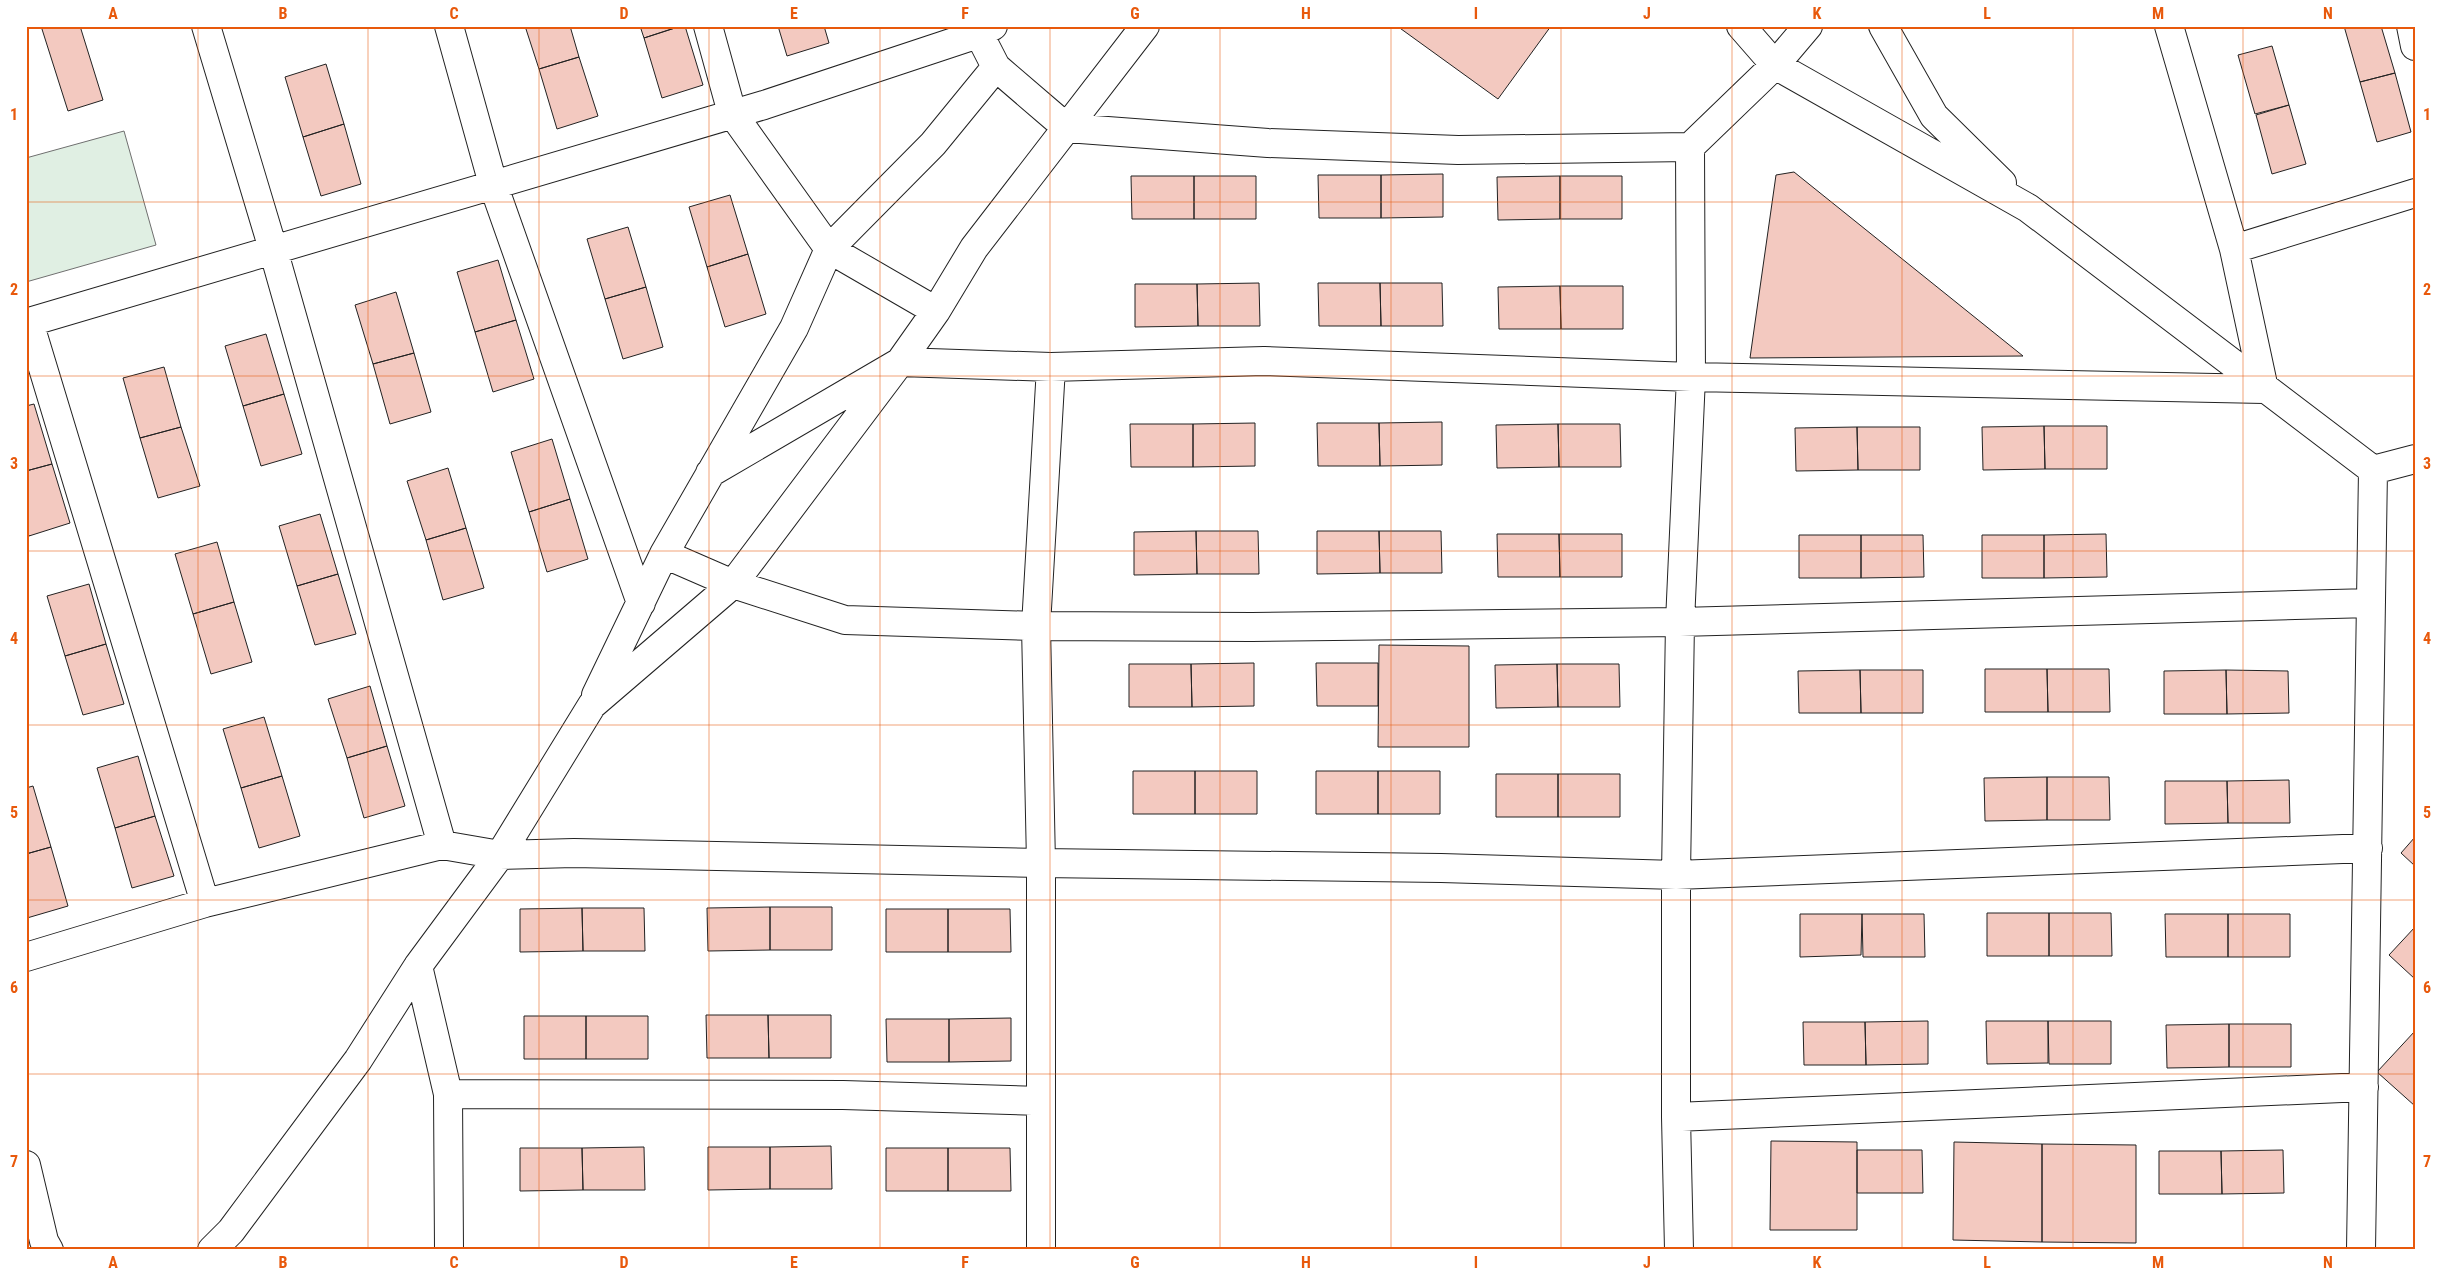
<svg xmlns="http://www.w3.org/2000/svg" width="2441" height="1276" viewBox="0 0 2441 1276" font-family="'Roboto Condensed',sans-serif">
  <style>
    .green { fill: #e0efe3; stroke: #6f6f6f }
    .building { fill: #f3c9c0; stroke: #222 }
    .lines { fill: none; stroke-linecap: round; stroke-linejoin: round }
    .street-casing { stroke: #222; stroke-width: 30 }
    .street { stroke: #fff; stroke-width: 28 }
    .grid { fill: none; stroke: #e8590c; stroke-width: 1; stroke-opacity: 0.55 }
    .neatline { fill: none; stroke: #e8590c; stroke-width: 2 }
    .grid-label { font-size: 16px; text-anchor: middle; font-weight: bold; fill: #e8590c }
  </style>
  <rect width="100%" height="100%" fill="#fff"/>
  <!-- green -->
  <path class="green" d="M124 131 156 245 26 282V158Z"/>
  <!-- building -->
  <path class="building" d="M41 26H80L103 100 68 111Z
    M525 26H570L579 57 539 69Z
    M640 26H681L644 38Z
    M681 26H685L703 85 662 98 644 38Z
    M778 26H824L829 43 787 56Z
    M1397 26H1551L1498 99Z
    M2344 26H2381L2395 73 2360 82Z
    M2272 46 2289 105 2255 114 2238 55Z
    M579 57 598 116 557 129 539 69Z
    M326 64 344 124 303 137 285 77Z
    M2395 73 2411 132 2377 142 2360 82Z
    M2289 105 2306 164 2272 174 2256 115Z
    M344 124 361 184 321 196 303 137Z
    M1794 172 2023 356 1750 358 1776 175Z
    M1443 174V217L1381 218V175Z
    M1318 175H1381V218H1319Z
    M1131 176H1194V219H1132Z
    M1194 176H1256V219H1194Z
    M1560 176H1622V219H1560Z
    M1560 176V219L1498 220 1497 177Z
    M730 195 748 254 707 267 689 207Z
    M628 227 646 287 605 299 587 239Z
    M748 254 766 314 725 327 707 267Z
    M498 260 516 320 475 332 457 272Z
    M1259 283 1260 326H1198L1197 284Z
    M1318 283H1380L1381 326H1319Z
    M1380 283H1442L1443 326H1381Z
    M1135 284H1197L1198 326 1135 327Z
    M1560 286 1561 329H1499L1498 287Z
    M1560 286H1623V329H1561Z
    M646 287 663 347 623 359 605 299Z
    M396 292 414 353 373 364 355 305Z
    M516 320 534 379 493 392 475 332Z
    M266 334 284 394 243 406 225 346Z
    M414 353 431 412 390 424 373 364Z
    M164 367 181 427 140 438 123 378Z
    M284 394 302 454 261 466 243 406Z
    M34 404 52 464 26 471V406Z
    M1442 422V465L1380 466 1379 423Z
    M1255 423V466L1193 467V424Z
    M1317 423H1379L1380 466H1318Z
    M1130 424H1193V467H1131Z
    M1558 424H1620L1621 467H1559Z
    M1558 424 1559 467 1497 468 1496 425Z
    M2044 426 2045 469 1983 470 1982 427Z
    M2044 426H2107V469H2045Z
    M181 427 200 486 158 498 140 438Z
    M1857 427 1858 470 1796 471 1795 428Z
    M1857 427H1920V470H1858Z
    M552 439 570 499 529 512 511 452Z
    M52 464 70 523 29 536 26 527V471Z
    M448 468 466 528 426 540 407 481Z
    M570 499 588 559 547 572 529 512Z
    M320 514 338 574 297 586 279 526Z
    M466 528 484 588 443 600 426 540Z
    M1196 531 1197 574 1134 575V532Z
    M1196 531H1258L1259 574H1197Z
    M1317 531H1379L1380 573 1317 574Z
    M1379 531H1441L1442 573H1380Z
    M1497 534H1559L1560 577H1498Z
    M1559 534H1622V577H1560Z
    M2106 534 2107 577 2044 578V535Z
    M1799 535H1861V578H1799Z
    M1861 535H1923L1924 577 1861 578Z
    M1982 535H2044V578H1982Z
    M217 542 234 602 193 614 175 554Z
    M338 574 356 634 315 645 297 586Z
    M89 584 106 644 65 656 47 596Z
    M234 602 252 662 211 674 193 614Z
    M106 644 124 704 83 715 65 656Z
    M1379 645 1469 646V747H1378Z
    M1254 663V706L1192 707 1191 664Z
    M1316 663H1378V706H1317Z
    M1129 664H1191L1192 707H1129Z
    M1557 664H1619L1620 707H1558Z
    M1557 664 1558 707 1496 708 1495 665Z
    M1985 669H2047L2048 712H1985Z
    M2047 669H2109L2110 712H2048Z
    M1860 670 1861 713H1799L1798 671Z
    M1860 670H1923V713H1861Z
    M2226 670 2288 671 2289 713 2227 714Z
    M2226 670 2227 714H2164V671Z
    M370 686 387 746 347 758 328 699Z
    M264 717 282 776 241 788 223 729Z
    M387 746 405 806 364 818 347 758Z
    M138 756 155 816 115 828 97 768Z
    M1133 771H1195V814H1133Z
    M1195 771H1257V814H1195Z
    M1316 771H1378V814H1316Z
    M1378 771H1440V814H1378Z
    M1496 774H1558V817H1496Z
    M1558 774H1620V817H1558Z
    M282 776 300 836 259 848 241 788Z
    M2047 777V820L1985 821 1984 778Z
    M2047 777H2109L2110 820H2047Z
    M2289 780 2290 823H2228L2227 781Z
    M2165 781H2227L2228 823 2165 824Z
    M33 786 51 847 26 854V788Z
    M155 816 174 876 132 888 115 828Z
    M2415 837V866L2401 853Z
    M51 847 68 906 27 918 26 854Z
    M770 907V950L708 951 707 908Z
    M770 907H832V950H770Z
    M582 908 583 951 520 952V909Z
    M582 908H644L645 951H583Z
    M886 909H948V952H886Z
    M948 909H1010L1011 952H948Z
    M1987 913H2049V956H1987Z
    M2049 913H2111L2112 956H2049Z
    M1800 914H1862L1861 955 1800 957Z
    M1862 914H1924L1925 957H1863Z
    M2165 914H2228V957H2166Z
    M2228 914H2290V957H2228Z
    M2415 927V979L2389 955Z
    M706 1015H768L769 1058H707Z
    M768 1015H831V1058H769Z
    M524 1016H586V1059H524Z
    M586 1016H648V1059H586Z
    M1011 1018V1061L949 1062V1019Z
    M886 1019H949V1062H887Z
    M1928 1021V1064L1866 1065 1865 1022Z
    M1986 1021H2048V1063L1987 1064Z
    M2048 1021H2111V1064H2049Z
    M1803 1022H1865L1866 1065H1804Z
    M2229 1024V1067L2167 1068 2166 1025Z
    M2229 1024H2291V1067H2229Z
    M2415 1031V1106L2377 1072Z
    M1771 1141 1857 1142V1230H1770Z
    M1954 1142 2042 1144V1242L1953 1240Z
    M2042 1144 2136 1145V1243L2042 1242Z
    M831 1146 832 1189H770V1147Z
    M644 1147 645 1190H583L582 1148Z
    M708 1147H770V1189L708 1190Z
    M520 1148H582L583 1190 520 1191Z
    M886 1148H948V1191H886Z
    M948 1148H1010L1011 1191H948Z
    M1857 1150H1922L1923 1193H1857Z
    M2283 1150 2284 1193 2222 1194 2221 1151Z
    M2159 1151H2221L2222 1194H2159Z"/>
  <g class="lines">
    <!-- street casing -->
    <g class="street-casing">
      <path id="street" d="M206 26 273 249 442 845 500 855 574 853 1041 863 1441 868 1676 875 2368 848
        M449 26 493 184 641 603
        M708 26 732 113 829 249 936 311
        M975 26 996 67 1067 128 1268 143 1458 150 1690 147 1775 65 1808 26
        M1741 26 1775 65 2028 208 2373 470
        M1883 26 1934 116 2002 183
        M2411 26 2415 46
        M2234 249 2415 193
        M29 322 205 903
        M26 323 764 105 978 34 993 26
        M2373 470 2415 459
        M710 473 900 362 1051 367 1264 361 1691 377 2264 389 2234 249 2169 26
        M664 554 733 584 845 620 1036 626 1252 627 1680 622 2371 603
        M596 695 664 554 794 328 829 249 933 144 996 67
        M26 957 205 903 442 845
        M418 966 448 1094 843 1095 1041 1101
        M448 1094 449 1250
        M1676 1117 2364 1087
        M26 1165 44 1241 49 1250
        M212 1250 231 1231 358 1060 418 966 500 855 592 705 733 584 900 362 936 311 974 248 1145 26
        M1041 1250V863L1036 626 1051 367
        M1679 1250 1676 1117V875L1680 622 1691 377 1690 147
        M2361 1250 2373 470"/>
    </g>
    <!-- street -->
    <use href="#street" class="street"/>
  </g>
  <!-- grid -->
  <path class="grid" d="M198 26V1250M368 26V1250M539 26V1250M709 26V1250M880 26V1250M1050 26V1250M1220 26V1250M1391 26V1250M1561 26V1250M1732 26V1250M1902 26V1250M2073 26V1250M2243 26V1250M26 202H2415M26 376H2415M26 551H2415M26 725H2415M26 900H2415M26 1074H2415"/>
  <!-- border -->
  <rect width="2441" height="1276" fill="none" stroke="#ffffff" stroke-width="55"/>
  <rect x="28" y="28" width="2386" height="1220" class="neatline"/>
  <g class="grid-label">
    <text x="113" y="19">A</text>
    <text x="283" y="19">B</text>
    <text x="454" y="19">C</text>
    <text x="624" y="19">D</text>
    <text x="794" y="19">E</text>
    <text x="965" y="19">F</text>
    <text x="1135" y="19">G</text>
    <text x="1306" y="19">H</text>
    <text x="1476" y="19">I</text>
    <text x="1647" y="19">J</text>
    <text x="1817" y="19">K</text>
    <text x="1987" y="19">L</text>
    <text x="2158" y="19">M</text>
    <text x="2328" y="19">N</text>
    <text x="14" y="120">1</text>
    <text x="2427" y="120">1</text>
    <text x="14" y="295">2</text>
    <text x="2427" y="295">2</text>
    <text x="14" y="469">3</text>
    <text x="2427" y="469">3</text>
    <text x="14" y="644">4</text>
    <text x="2427" y="644">4</text>
    <text x="14" y="818">5</text>
    <text x="2427" y="818">5</text>
    <text x="14" y="993">6</text>
    <text x="2427" y="993">6</text>
    <text x="14" y="1167">7</text>
    <text x="2427" y="1167">7</text>
    <text x="113" y="1268">A</text>
    <text x="283" y="1268">B</text>
    <text x="454" y="1268">C</text>
    <text x="624" y="1268">D</text>
    <text x="794" y="1268">E</text>
    <text x="965" y="1268">F</text>
    <text x="1135" y="1268">G</text>
    <text x="1306" y="1268">H</text>
    <text x="1476" y="1268">I</text>
    <text x="1647" y="1268">J</text>
    <text x="1817" y="1268">K</text>
    <text x="1987" y="1268">L</text>
    <text x="2158" y="1268">M</text>
    <text x="2328" y="1268">N</text>
  </g>
</svg>
